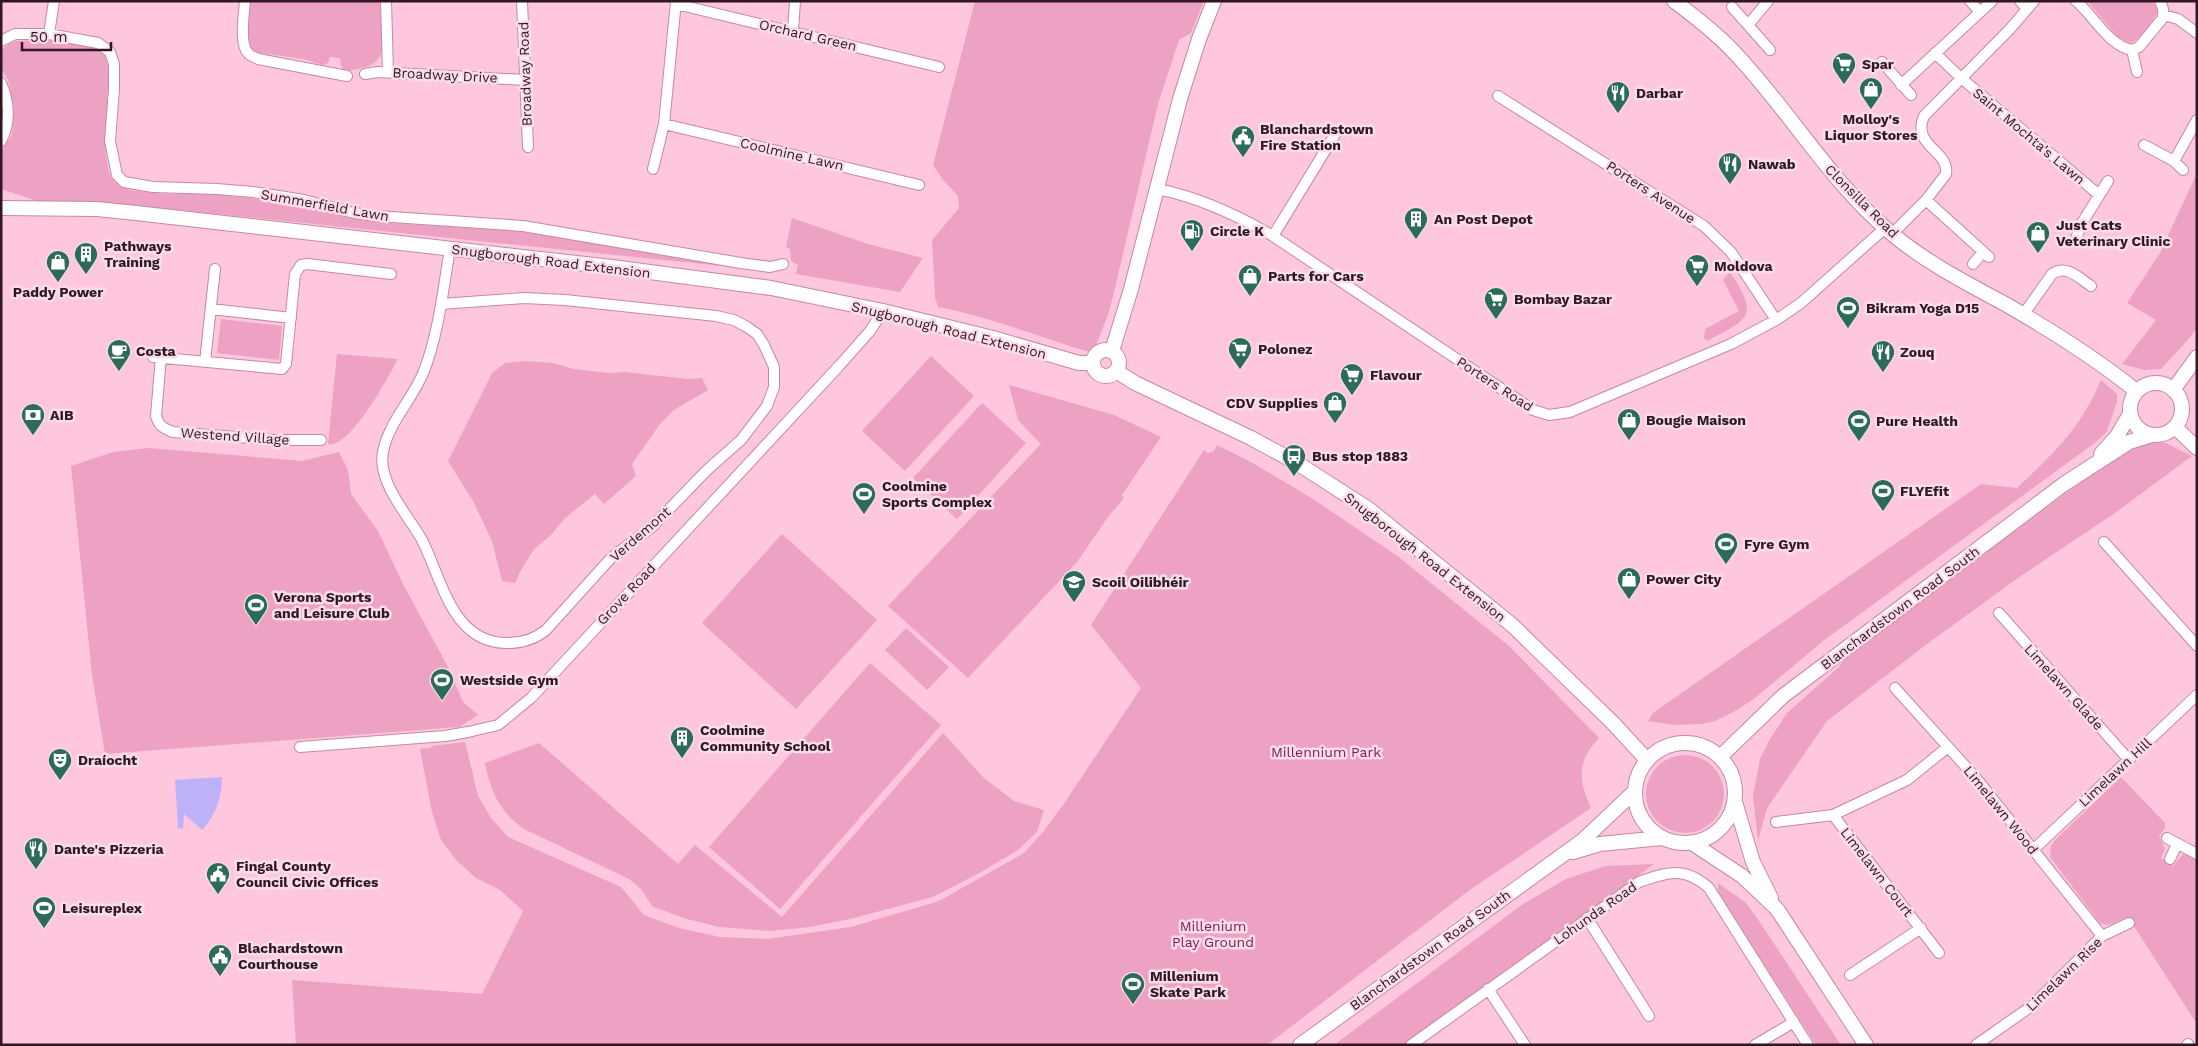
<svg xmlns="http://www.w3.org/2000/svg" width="2198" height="1046" viewBox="0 0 2198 1046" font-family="'Work Sans',sans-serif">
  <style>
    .green { fill: #eda1c3 }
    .water { fill: #bdb2f7 }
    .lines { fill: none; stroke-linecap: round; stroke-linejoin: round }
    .street-casing { stroke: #c787a3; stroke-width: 12 }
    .secondary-casing { stroke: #c787a3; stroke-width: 16 }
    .street { stroke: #fff; stroke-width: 10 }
    .secondary { stroke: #fff; stroke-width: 14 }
    .labels { text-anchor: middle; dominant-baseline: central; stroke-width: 5; stroke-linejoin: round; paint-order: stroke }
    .street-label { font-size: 14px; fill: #301723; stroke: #fadde9 }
    .poi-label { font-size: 14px; font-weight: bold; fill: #301723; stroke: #fadde9; text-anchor: start }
    .park-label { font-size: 14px; fill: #831a56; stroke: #fadde9 }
  </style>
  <rect width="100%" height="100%" fill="#fec7de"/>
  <!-- green -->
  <path class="green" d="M250 1H380L382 52C376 68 359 69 344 71L341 65 340 58 330 57 328 63 322 65 304 59 253 52 247 43Z
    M975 1H1204L1191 33 1179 40 1158 104 1114 292 1108 315 1093 353C1041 338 991 317 938 307L935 297 932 240 959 208 958 196 943 180 933 165Z
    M2087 1H2153L2158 12 2145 33 2134 42 2130 43 2119 38Z
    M15 41C37 40 88 39 104 54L109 69 105 143 107 163 110 176 114 181 130 190 163 194H211L267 200 390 223 516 231 761 270 140 206 37 201 1 189V151L12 135 14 109 8 80 1 68V51L8 44Z
    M2197 173V328L2186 342 2161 369 2145 370 2122 364 2156 320 2127 303 2160 253Z
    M792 218 868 244 923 258 900 292 796 274 798 265 791 261 790 249 786 247Z
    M1730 272C1760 317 1749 319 1707 341L1704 338 1705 329 1739 311 1723 280Z
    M221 319 282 326 279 360 217 353Z
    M337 354 398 359C388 377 351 448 328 444Z
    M931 356 974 396 905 471 862 431Z
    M525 361 553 363 574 369 609 373 625 372 688 379 702 378 708 390 674 410 660 424 632 464 636 476 604 504 595 494 565 518 551 535 534 549 521 570 515 583 502 581 492 541 473 501 448 461 492 373 505 363Z
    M2101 380 2117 394V402L2108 428 2106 433 2092 445 1823 641 1755 698 1737 710 1715 721 1701 724 1674 725 1648 721 1653 713 1981 484 2017 488C2055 452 2080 429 2101 380Z
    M1009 385 1114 415 1161 437 1122 495 1124 498 1108 517 1077 562 968 678 888 606 1041 444 1018 420Z
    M982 403 1026 443 957 519 913 478Z
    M2146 441 2166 443 2192 456 2115 513 2018 578 1927 644 1827 721 1767 808 1758 841 1753 796 1760 759 1770 739 1787 713 1839 667 1845 657 1878 631 2129 447Z
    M1217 445 1251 462 1313 499 1396 555 1509 646 1599 738C1577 761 1578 780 1591 808L1471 889 1267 1045H296L292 980 482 994 523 911 500 890 476 878 456 860 441 840 432 812 420 749 431 748V746L465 742 478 796 491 818 508 837 621 887 644 915 679 928 720 937 767 939 851 927 939 901 1024 853 1043 832 1065 802 1141 688 1091 625 1204 450 1208 453 1214 451Z
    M149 448 302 461 339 452 348 470 351 494 378 531 404 586 447 665 463 702 478 715 459 727 105 754 92 675 71 466 113 452Z
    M782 534 877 620 796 709 702 623Z
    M906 628 949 667 927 690 885 650Z
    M870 663 941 725 780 909 709 847Z
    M943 733 984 778 1014 801 1044 810 1037 832 1018 850 981 872 933 897 850 919 810 927 769 931 719 927 683 918 652 906 642 890 629 879 524 829C500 812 490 791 485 763L539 743 678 864 695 845 782 917Z
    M1646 794a39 39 0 1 1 78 0a39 39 0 1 1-78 0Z
    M2121 777 2165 823V828L2159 836 2165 849 2161 858 2173 866 2183 854 2197 859V1024L2128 917 2108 925 2100 923 2050 857 2051 846 2055 840Z
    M1654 864 1407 1045H1334L1523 904 1566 879 1605 866Z
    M1718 883 1745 902 1757 918 1841 1045H1816L1718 892Z"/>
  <!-- water -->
  <path class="water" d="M222 777C222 797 216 815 202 830L184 814 183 829 178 828 175 780Z"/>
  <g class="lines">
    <!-- street casing -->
    <g class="street-casing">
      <path id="street" d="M245 1C244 14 239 44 248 53 250 56 255 57 258 59L347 76
        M386 1 388 72
        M522 1 528 147
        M1970 1 1980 12
        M2020 1 2027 9
        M2076 1C2094 16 2108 45 2132 50L2139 47 2162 19C2165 13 2163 7 2160 1
        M676 4 939 67
        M1732 7 1770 50
        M2164 15 2178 19 2197 33
        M1748 25 1768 1
        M793 31 795 1
        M49 34 54 1
        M1 41 15 34H49L98 43 110 52 114 64V89L110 141 117 175 124 182 153 187 217 189 253 192 304 200 354 213 377 216 523 226 741 263 770 267 783 264
        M2132 50 2137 72
        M1935 53 1961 78 2098 194
        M1882 62 1911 95
        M365 74 377 72 526 80
        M1 83C9 101 11 123 1 141
        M1901 85 1992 1
        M1498 96 1704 226 1731 252 1776 320
        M664 124 919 185
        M2144 145 2174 161 2183 170
        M2174 161 2197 120
        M653 169 664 124 676 1
        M1157 189C1199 197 1237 215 1273 236L1533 410 1549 415 1570 412 1731 344 1776 320 1801 303 1885 228
        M1926 200 1989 257
        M1892 234 1926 200 1946 174C1950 151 1911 146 1924 116L2010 29 2034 1
        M1273 236 1336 133
        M2075 241 2082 223 2108 181
        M1973 264 1983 252
        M441 304 524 298 565 300 716 316 734 320 747 327 757 334 764 345 774 367V387L767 406 741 440 706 471 653 526 611 558 546 630C535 639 522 643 508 643 452 644 442 579 422 540 408 515 377 482 383 452 388 423 413 399 424 371 439 332 443 289 450 249
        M211 309 291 318
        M2023 315 2052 274C2067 264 2079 278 2091 286
        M153 357 282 369 286 364 295 274 301 265 307 264 391 274
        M161 357 156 416C159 426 163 428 173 432L274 440H321
        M205 362 215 269
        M2104 542 2197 646
        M1999 613 2129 760
        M1895 688 1976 778 2102 936
        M300 747 445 736 468 732 498 725 531 698 839 366 870 331 883 311
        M1833 815 1939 953
        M1776 822 1833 815 1907 780 1948 747
        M2167 838 2197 854
        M2034 849 2197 695
        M2170 859 2177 844
        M1587 918 1649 1016
        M1850 975 1921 928
        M1488 989 1525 1045
        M1411 1045 1639 882C1667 872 1685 866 1709 888L1808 1045
        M1755 1045 1794 1022
        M1976 1045 2033 1005 2102 936 2129 923
        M2187 1045 2188 1044"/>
    </g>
    <!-- secondary casing -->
    <g class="secondary-casing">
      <path id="secondary" d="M1674 1C1694 16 1715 32 1732 50 1788 108 1829 181 1891 233 1925 262 1968 284 2007 305 2052 331 2096 358 2136 391
        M1 208 97 209 136 213 612 267 771 288 883 311 993 338 1079 363H1093
        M1093 363a13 13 0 1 1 26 0a13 13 0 1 1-26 0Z
        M1112 351 1131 289 1180 99 1199 39 1214 1
        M1116 371 1135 383 1251 438 1297 463 1370 510 1512 625 1613 723 1647 760
        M2130 409a26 26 0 1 1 52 0a26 26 0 1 1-52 0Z
        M2173 390 2197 357
        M2175 427 2197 448
        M2101 454 2117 436 2130 414
        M1635 793a50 50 0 1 1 100 0a50 50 0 1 1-100 0Z
        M1720 757 1783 696 2064 484 2129 442 2152 435
        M1735 802 1753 862 1771 898
        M1692 843 1742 876 1777 909 1866 1045
        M1573 852 1600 844 1662 838
        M1300 1045 1582 841 1635 791"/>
    </g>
    <!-- street -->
    <use href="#street" class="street"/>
    <!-- secondary -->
    <use href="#secondary" class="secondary"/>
  </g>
  <!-- icons -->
  <defs>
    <g id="supermarket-pin" transform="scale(1.25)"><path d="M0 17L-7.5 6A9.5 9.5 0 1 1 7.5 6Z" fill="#2b6b58" stroke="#fadde9"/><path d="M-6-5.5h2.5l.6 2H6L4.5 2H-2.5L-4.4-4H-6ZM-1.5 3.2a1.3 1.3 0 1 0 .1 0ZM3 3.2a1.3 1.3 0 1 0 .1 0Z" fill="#fff"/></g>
    <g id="shop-pin" transform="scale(1.25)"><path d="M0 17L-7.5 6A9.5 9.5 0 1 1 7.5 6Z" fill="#2b6b58" stroke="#fadde9"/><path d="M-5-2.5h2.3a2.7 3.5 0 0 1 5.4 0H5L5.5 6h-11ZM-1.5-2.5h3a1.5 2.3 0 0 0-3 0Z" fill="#fff"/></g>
    <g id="restaurant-pin" transform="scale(1.25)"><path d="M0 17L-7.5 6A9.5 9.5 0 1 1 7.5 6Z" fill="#2b6b58" stroke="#fadde9"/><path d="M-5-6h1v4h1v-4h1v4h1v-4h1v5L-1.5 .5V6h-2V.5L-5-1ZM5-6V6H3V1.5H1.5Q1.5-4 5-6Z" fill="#fff"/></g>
    <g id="civic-pin" transform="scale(1.25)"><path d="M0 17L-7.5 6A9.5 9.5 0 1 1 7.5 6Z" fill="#2b6b58" stroke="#fadde9"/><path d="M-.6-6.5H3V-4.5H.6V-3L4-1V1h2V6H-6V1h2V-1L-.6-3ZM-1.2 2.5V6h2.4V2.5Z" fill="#fff"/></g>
    <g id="building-pin" transform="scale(1.25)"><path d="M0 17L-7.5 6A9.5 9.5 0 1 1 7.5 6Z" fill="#2b6b58" stroke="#fadde9"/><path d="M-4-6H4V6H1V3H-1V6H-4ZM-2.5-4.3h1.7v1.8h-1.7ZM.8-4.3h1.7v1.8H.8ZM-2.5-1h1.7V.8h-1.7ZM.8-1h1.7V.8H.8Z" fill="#fff"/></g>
    <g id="fuel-pin" transform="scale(1.25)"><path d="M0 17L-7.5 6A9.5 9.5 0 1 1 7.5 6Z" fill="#2b6b58" stroke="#fadde9"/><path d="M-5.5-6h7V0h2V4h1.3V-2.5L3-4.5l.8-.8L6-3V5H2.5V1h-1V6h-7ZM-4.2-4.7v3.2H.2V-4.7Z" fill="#fff"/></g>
    <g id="stadium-pin" transform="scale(1.25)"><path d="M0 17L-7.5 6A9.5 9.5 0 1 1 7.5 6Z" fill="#2b6b58" stroke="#fadde9"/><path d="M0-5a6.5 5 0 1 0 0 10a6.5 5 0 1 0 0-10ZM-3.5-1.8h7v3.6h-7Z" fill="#fff"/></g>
    <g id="cafe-pin" transform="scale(1.25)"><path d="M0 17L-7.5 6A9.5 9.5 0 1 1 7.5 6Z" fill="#2b6b58" stroke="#fadde9"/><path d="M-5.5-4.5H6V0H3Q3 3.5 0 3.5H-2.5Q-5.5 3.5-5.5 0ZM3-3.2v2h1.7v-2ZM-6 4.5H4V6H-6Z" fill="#fff"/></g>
    <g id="bank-pin" transform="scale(1.25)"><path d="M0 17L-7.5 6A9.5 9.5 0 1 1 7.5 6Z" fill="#2b6b58" stroke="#fadde9"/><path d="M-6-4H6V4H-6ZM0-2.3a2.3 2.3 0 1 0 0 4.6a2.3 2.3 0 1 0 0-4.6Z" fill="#fff"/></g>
    <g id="bus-pin" transform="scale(1.25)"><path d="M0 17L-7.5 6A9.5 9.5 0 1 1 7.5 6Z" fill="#2b6b58" stroke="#fadde9"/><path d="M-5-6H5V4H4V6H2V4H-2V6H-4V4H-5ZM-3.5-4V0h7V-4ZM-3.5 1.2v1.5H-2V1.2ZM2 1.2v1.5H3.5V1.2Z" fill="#fff"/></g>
    <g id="school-pin" transform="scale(1.25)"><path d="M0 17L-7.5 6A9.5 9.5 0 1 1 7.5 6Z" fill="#2b6b58" stroke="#fadde9"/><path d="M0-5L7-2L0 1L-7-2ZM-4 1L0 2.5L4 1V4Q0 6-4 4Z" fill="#fff"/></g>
    <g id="theatre-pin" transform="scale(1.25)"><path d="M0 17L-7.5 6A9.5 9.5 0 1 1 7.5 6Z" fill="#2b6b58" stroke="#fadde9"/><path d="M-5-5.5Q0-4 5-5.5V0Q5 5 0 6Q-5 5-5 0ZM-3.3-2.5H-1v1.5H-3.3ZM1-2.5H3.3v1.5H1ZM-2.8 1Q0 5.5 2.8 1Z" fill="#fff"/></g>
  </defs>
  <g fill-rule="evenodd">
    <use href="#supermarket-pin" x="1844" y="64"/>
    <use href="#shop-pin" x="1871" y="89"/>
    <use href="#restaurant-pin" x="1618" y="93"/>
    <use href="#civic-pin" x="1243" y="137"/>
    <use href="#restaurant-pin" x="1730" y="164"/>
    <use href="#building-pin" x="1416" y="219"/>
    <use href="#fuel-pin" x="1192" y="231"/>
    <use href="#shop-pin" x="2038" y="233"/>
    <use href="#building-pin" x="86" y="254"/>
    <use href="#shop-pin" x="58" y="262"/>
    <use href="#supermarket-pin" x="1697" y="266"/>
    <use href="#shop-pin" x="1250" y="276"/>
    <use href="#supermarket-pin" x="1496" y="299"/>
    <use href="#stadium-pin" x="1848" y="308"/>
    <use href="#supermarket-pin" x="1240" y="349"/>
    <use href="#cafe-pin" x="119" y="351"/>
    <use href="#restaurant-pin" x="1883" y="352"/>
    <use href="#supermarket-pin" x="1352" y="375"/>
    <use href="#shop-pin" x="1335" y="403"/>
    <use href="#bank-pin" x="33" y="415"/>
    <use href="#shop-pin" x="1629" y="420"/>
    <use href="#stadium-pin" x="1859" y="421"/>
    <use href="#bus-pin" x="1294" y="456"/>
    <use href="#stadium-pin" x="1883" y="491"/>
    <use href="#stadium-pin" x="864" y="494"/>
    <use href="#stadium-pin" x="1726" y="544"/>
    <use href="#shop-pin" x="1629" y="579"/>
    <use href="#school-pin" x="1074" y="582"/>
    <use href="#stadium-pin" x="256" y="605"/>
    <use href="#stadium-pin" x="442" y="680"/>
    <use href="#building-pin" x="682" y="738"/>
    <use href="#theatre-pin" x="60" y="760"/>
    <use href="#restaurant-pin" x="36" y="849"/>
    <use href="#civic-pin" x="218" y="874"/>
    <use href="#stadium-pin" x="44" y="908"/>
    <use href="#civic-pin" x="220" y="956"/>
    <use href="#stadium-pin" x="1133" y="984"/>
  </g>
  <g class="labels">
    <!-- street labels -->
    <g class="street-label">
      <text transform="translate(808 35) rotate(13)">Orchard Green</text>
      <text transform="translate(525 74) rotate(-92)">Broadway Road</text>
      <text transform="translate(445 75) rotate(3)">Broadway Drive</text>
      <text transform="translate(2029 136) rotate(40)">Saint Mochta's Lawn</text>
      <text transform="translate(792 154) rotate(13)">Coolmine Lawn</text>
      <text transform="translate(1651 192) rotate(33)">Porters Avenue</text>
      <text transform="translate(1862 201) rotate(45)">Clonsilla Road</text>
      <text transform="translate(325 205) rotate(10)">Summerfield Lawn</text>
      <text transform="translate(551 261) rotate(7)">Snugborough Road Extension</text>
      <text transform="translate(949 330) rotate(14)">Snugborough Road Extension</text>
      <text transform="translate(1495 384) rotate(33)">Porters Road</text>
      <text transform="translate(235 436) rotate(4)">Westend Village</text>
      <text transform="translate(640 534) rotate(-41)">Verdemont</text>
      <text transform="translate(1425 557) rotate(38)">Snugborough Road Extension</text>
      <text transform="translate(626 594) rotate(-47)">Grove Road</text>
      <text transform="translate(1900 608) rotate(-37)">Blanchardstown Road South</text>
      <text transform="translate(2064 687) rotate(48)">Limelawn Glade</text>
      <text transform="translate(2115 772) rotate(-43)">Limelawn Hill</text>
      <text transform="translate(2001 810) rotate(51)">Limelawn Wood</text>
      <text transform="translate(1877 872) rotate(52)">Limelawn Court</text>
      <text transform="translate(1595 913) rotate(-35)">Lohunda Road</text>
      <text transform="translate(1430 950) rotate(-36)">Blanchardstown Road South</text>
      <text transform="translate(2064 974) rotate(-44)">Limelawn Rise</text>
    </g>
    <!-- poi labels -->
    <g class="poi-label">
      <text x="1862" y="64">Spar</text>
      <text x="1636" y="93">Darbar</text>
      <text x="1871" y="119" text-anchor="middle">Molloy's<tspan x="1871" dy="16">Liquor Stores</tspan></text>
      <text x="1260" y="129">Blanchardstown<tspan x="1260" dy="16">Fire Station</tspan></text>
      <text x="1748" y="164">Nawab</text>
      <text x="1434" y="219">An Post Depot</text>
      <text x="2056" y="225">Just Cats<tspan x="2056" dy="16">Veterinary Clinic</tspan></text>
      <text x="1210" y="231">Circle K</text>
      <text x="104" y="246">Pathways<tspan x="104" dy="16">Training</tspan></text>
      <text x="1714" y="266">Moldova</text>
      <text x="1268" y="276">Parts for Cars</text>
      <text x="58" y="292" text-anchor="middle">Paddy Power</text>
      <text x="1514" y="299">Bombay Bazar</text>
      <text x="1866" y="308">Bikram Yoga D15</text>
      <text x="1258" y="349">Polonez</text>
      <text x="136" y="351">Costa</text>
      <text x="1900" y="352">Zouq</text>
      <text x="1370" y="375">Flavour</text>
      <text x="1318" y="403" text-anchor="end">CDV Supplies</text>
      <text x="50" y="415">AIB</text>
      <text x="1646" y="420">Bougie Maison</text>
      <text x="1876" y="421">Pure Health</text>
      <text x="1312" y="456">Bus stop 1883</text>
      <text x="882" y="486">Coolmine<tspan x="882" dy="16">Sports Complex</tspan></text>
      <text x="1900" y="491">FLYEfit</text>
      <text x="1744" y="544">Fyre Gym</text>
      <text x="1646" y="579">Power City</text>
      <text x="1092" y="582">Scoil Oilibhéir</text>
      <text x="274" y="597">Verona Sports<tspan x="274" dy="16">and Leisure Club</tspan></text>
      <text x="460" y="680">Westside Gym</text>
      <text x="700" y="730">Coolmine<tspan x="700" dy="16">Community School</tspan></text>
      <text x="78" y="760">Draíocht</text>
      <text x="54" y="849">Dante's Pizzeria</text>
      <text x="236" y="866">Fingal County<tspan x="236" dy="16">Council Civic Offices</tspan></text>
      <text x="62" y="908">Leisureplex</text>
      <text x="238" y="948">Blachardstown<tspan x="238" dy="16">Courthouse</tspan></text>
      <text x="1150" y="976">Millenium<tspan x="1150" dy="16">Skate Park</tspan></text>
    </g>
    <!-- park labels -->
    <g class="park-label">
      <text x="1326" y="752">Millennium Park</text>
      <text x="1213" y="926">Millenium<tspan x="1213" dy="16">Play Ground</tspan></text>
    </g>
  </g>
  <!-- border -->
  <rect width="2198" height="1046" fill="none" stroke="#301723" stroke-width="5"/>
  <!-- scale -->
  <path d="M22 42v8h89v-8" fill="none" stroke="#301723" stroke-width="2.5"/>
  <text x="30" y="42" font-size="15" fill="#301723" stroke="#fadde9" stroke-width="4" paint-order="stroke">50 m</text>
</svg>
